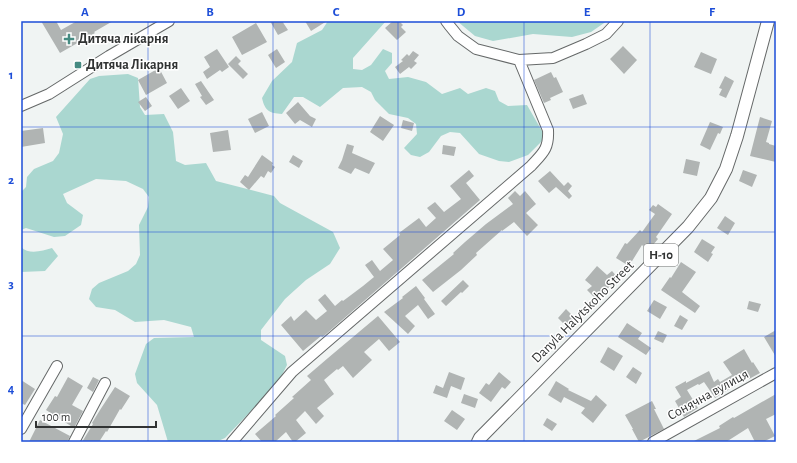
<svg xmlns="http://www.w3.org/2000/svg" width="797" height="463" viewBox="0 0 797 463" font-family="'Alegreya Sans',sans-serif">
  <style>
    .green { fill: #aad7d0 }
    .building { fill: #b0b4b3 }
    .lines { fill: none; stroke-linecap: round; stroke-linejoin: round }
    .minor-casing { stroke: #656868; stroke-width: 12 }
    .major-casing { stroke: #656868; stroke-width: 14 }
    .minor { stroke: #fff; stroke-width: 10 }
    .major { stroke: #fff; stroke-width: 12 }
    .grid { fill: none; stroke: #1d4ed8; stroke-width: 1; stroke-opacity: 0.55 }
    .poi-dot { fill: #468b82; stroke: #fff; stroke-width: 1.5 }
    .labels { text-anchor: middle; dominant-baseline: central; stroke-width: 3; stroke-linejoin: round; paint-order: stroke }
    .shield { fill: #fff; stroke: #6f7070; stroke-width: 1 }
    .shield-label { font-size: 13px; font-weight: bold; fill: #313333 }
    .poi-label { font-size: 14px; font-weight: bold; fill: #313333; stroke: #fff; text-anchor: start }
    .street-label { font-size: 14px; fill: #313333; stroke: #fff }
    .neatline { fill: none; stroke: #1d4ed8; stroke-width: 1.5 }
    .grid-label { font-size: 13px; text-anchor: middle; font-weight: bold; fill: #1d4ed8 }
  </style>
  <rect width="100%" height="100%" fill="#f0f4f3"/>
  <!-- green -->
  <path class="green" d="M328 21H386L353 58V69L362 70 371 65 383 49 392 53V63L385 71 389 79 408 77 426 82 442 94 460 88 468 94 486 88 495 91 499 101 508 106 527 105 542 131V141L528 155 509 162 499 161 479 154 460 133 450 132 441 136 429 152 420 157 411 155 404 148 417 134 416 124 408 118 389 114 375 100 371 92 362 87 343 88 320 107 303 97H294L282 114C269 113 265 111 262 98L272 81 292 62 297 43 322 30Z
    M457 21H607L591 32 572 37 533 34 493 41 475 36Z
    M128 74 138 78 140 107 145 115 164 114 173 132 176 161 185 165 206 163 216 181 274 196 280 203 333 232 340 248 330 264 306 280 285 299 261 330V340L285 356 287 365 278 383 225 438 216 442H168L157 405 137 383 135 374 146 344 154 338 194 337 191 327 164 320 135 322 115 310 96 307 89 299 92 289 99 283 128 271 136 264 140 255 139 225 148 207 149 197 143 189 126 181 96 179 63 194 67 203 83 215 81 225 65 236 54 237 26 228 21 230V192L26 187 27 177 34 169 53 161 59 153 63 134 56 117 90 79 99 76Z
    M21 247C29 255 42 251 52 248L58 256 45 271 21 272Z"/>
  <!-- building -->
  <path class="building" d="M41 21H56L61 30 77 21H113L94 32 95 33 60 53Z
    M270 21H282L288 30 278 35Z
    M305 21H327L311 31Z
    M393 21H399L403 25 401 27 406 32 397 40 385 28Z
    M256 23 267 42 242 55 232 37Z
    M623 46 637 60 624 74 610 59Z
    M217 49 229 67 222 72 220 70 207 79 203 72 210 67 204 57Z
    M277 49 285 62 276 68 268 55Z
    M413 51 419 55 414 61 417 63 411 69 409 67 400 74 395 67 403 61 401 60 407 54 409 56Z
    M701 52 717 59 711 74 694 67Z
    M236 56 241 61 238 64 248 74 243 79 228 64Z
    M159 68 167 83 146 95 138 80Z
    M551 72 554 78 556 77 563 92 550 98 551 100 544 103 534 80Z
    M725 76 734 81 726 98 719 95 722 89 719 88Z
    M201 81 214 100 206 105 200 97 202 96 195 84Z
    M181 88 190 101 178 109 169 96Z
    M583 94 587 104 573 109 569 99Z
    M146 97 152 106 145 111 138 102Z
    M298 102 310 116 316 119 312 127 300 120 295 124 286 113Z
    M262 112 269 126 255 133 248 119Z
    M380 116 394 125 383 141 370 132Z
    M760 117 772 121 766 142 769 143V144L776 146V162L750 156Z
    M403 120 414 123 412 131 401 128Z
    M710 122 723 127 720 134 718 133 710 150 700 145Z
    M43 128 45 143 21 147V131Z
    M228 130 231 150 213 152 210 133Z
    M347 144 354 146 352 153 375 163 369 174 355 168 351 174 338 168 342 160Z
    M443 145 456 147 454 156 442 154Z
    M262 155 273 163 272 165 275 167 271 173 268 171 264 178 261 176 249 190 240 182 245 175 248 177Z
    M293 155 303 161 299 168 289 162Z
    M686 159 700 162 697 176 683 173Z
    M469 170 474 176 466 183 480 200 325 335 322 337 321 336 303 351 281 325 291 316 294 321 306 310 316 320 327 311 318 300 325 294 335 306 342 300 343 301 363 286 374 277 365 265 372 260 380 271 393 260 383 249 400 235 399 233 419 218 426 227 436 218 427 208 435 202 444 212 461 199 450 186Z
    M743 170 757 175 752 187 739 181Z
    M550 171 564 186 568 182 572 186 568 191 572 196 569 199 556 187 549 193 538 181Z
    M515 191 520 196 525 191 536 204 526 213 538 225 527 236 514 222 502 231V230L476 253 477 255 461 270 433 292 422 280 454 254 453 253 465 242 486 224 513 204 508 198Z
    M658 204 672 214 656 237 658 239 648 251 642 245 629 266 616 258 625 243 627 244 640 230 642 232 655 214 649 210 653 205 656 207Z
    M725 216 735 223 728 235 717 228Z
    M702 239 715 247 711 253 713 254 708 262 694 252Z
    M681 262 696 272 682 292 700 306 695 313 661 290 670 277 671 278Z
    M597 266 607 275 612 271 621 281 612 288 610 286 597 300 587 290 592 286 585 280Z
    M463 280 469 286 462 293 461 292 446 306 441 301Z
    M416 286 425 298 424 299 435 314 428 319 418 305 405 316 415 326 408 334 384 312 403 298 402 297Z
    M654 300 667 307 660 319 647 311Z
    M749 301 761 304 758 312 747 309Z
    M566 309 576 319 568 328 558 318Z
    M680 315 688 320 682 330 674 326Z
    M378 316 400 342 389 351 379 339 364 352 372 360 353 378 343 366 338 370 337 369 324 380 334 394 317 408 324 416 316 424 305 411 296 420 306 433 295 442H293L286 432 275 442H262L255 434 276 416 275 415 294 398 292 397 311 380 307 376 328 358Z
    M627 323 642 333 638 339 651 348 646 355 618 337Z
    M776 330V357L764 337Z
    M658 331 667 335 663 343 654 339Z
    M608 347 623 356 614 371 600 362Z
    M744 349 752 363 753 362 760 373 749 379 748 378 715 398 704 382 699 385 698 384 687 390 698 408 684 417 675 401 681 397 675 387 686 381V383L709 371 714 382 718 379 720 382 732 375 723 362Z
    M633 367 642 373 636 384 626 377Z
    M449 372 465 378 461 390 451 386 447 398 433 393 436 385 443 388Z
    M499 372 511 382 505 389 502 387 491 402 479 393 486 383 489 385Z
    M68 377 83 386 72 405 83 411 74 428 46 410 55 396 57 397Z
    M93 377 99 380 93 392 87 388Z
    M21 380 35 389 25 405 21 403Z
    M556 381 569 389 568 390 591 401 596 395 607 405 593 423 581 413 585 408 564 397 561 403 548 395Z
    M115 387 130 396 121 410 120 409 107 432 106 431 99 442H82L93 424 92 423 100 410Z
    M464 394 478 399 475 408 461 403Z
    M776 394V414L766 419 775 436 763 442H755L748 428 726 442H692L720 428 719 426 733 417 734 418Z
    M652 401 656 409H654L664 429 639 442 632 429H633L625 415Z
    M452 410 465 419 457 430 444 421Z
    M547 418 557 424 552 431 543 425Z
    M40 420 70 436 67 442H29Z"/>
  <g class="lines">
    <!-- minor casing -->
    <g class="minor-casing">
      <path id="minor" d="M446 21 449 25 458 36 476 49 519 60 553 58 586 44 606 34 618 21
        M21 106 49 94 109 56 169 21
        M21 429 57 366
        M74 442 105 383
        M232 442 292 372 531 166C543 153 549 149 548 130L519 60
        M653 442 776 373"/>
    </g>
    <!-- major casing -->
    <g class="major-casing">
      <path id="major" d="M478 442 480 438 688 227 711 198 726 169 737 136 768 21"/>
    </g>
    <!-- minor -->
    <use href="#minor" class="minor"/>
    <!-- major -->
    <use href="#major" class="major"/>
  </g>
  <!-- grid -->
  <path class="grid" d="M148 21V442M273 21V442M398 21V442M524 21V442M650 21V442M21 127H776M21 232H776M21 336H776"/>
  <!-- markers -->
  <g class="poi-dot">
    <path d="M67 33h4v4h4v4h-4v4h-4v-4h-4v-4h4z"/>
    <rect x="74" y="61" width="8" height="8" rx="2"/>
  </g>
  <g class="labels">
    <!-- shield labels -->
    <rect class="shield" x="644" y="244" width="34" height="22" rx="3"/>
    <g class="shield-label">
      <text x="661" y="255">Н-10</text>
    </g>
    <!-- poi labels -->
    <g class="poi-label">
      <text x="78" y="39">Дитяча лікарня</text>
      <text x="86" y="65">Дитяча Лікарня</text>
    </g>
    <!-- street labels -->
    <g class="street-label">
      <text transform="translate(583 312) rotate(-45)">Danyla Halytskoho Street</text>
      <text transform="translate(708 395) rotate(-29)">Сонячна вулиця</text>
    </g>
  </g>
  <!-- border -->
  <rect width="797" height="463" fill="none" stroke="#ffffff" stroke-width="44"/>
  <!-- scale -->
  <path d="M36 421v6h120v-6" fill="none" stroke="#313333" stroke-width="2"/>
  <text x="42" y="421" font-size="12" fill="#313333" stroke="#ffffff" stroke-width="3" paint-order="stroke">100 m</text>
  <rect x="22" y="22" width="753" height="419" class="neatline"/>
  <g class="grid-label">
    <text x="85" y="16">A</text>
    <text x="210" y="16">B</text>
    <text x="336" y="16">C</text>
    <text x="461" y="16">D</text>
    <text x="587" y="16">E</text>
    <text x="712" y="16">F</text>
    <text x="11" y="79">1</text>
    <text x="11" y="184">2</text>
    <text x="11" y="288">3</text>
    <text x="11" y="393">4</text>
  </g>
</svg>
